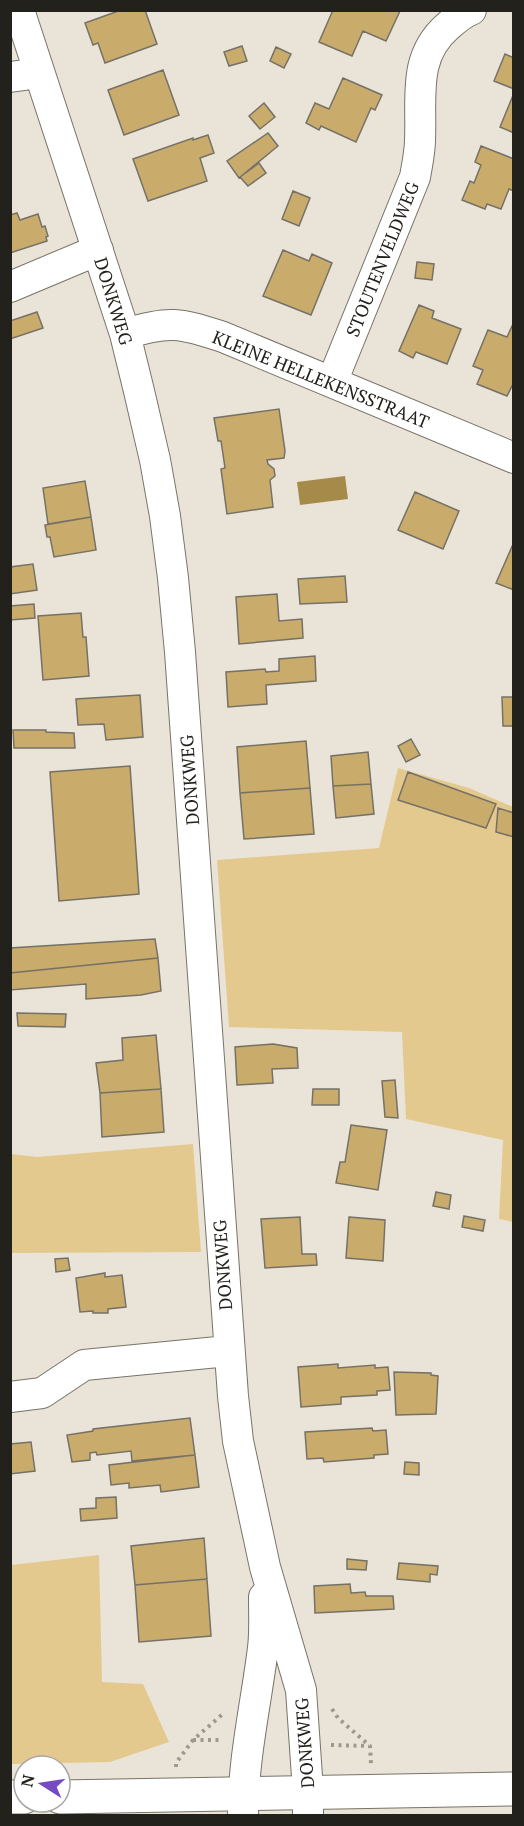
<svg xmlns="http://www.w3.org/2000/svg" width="524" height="1826" viewBox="0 0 524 1826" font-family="'PT Serif',serif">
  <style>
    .green { fill: #e4c98e }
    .water { fill: #a68a4a }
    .building { fill: #c9ac6c; stroke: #767166; stroke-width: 1.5 }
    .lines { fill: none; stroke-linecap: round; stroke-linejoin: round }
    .street-casing { stroke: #787368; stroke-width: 32 }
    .highway-casing { stroke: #787368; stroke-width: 35 }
    .path { stroke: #9e9990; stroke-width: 4; stroke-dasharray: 3 4.5; stroke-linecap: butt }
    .street { stroke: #fff; stroke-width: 30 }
    .highway { stroke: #fff; stroke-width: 33 }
    .labels { text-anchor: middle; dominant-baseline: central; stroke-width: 5; stroke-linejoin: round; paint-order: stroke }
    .street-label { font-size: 18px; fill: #23211c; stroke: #fff }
  </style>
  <rect width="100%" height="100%" fill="#eae4d8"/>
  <!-- green -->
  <path class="green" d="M398 768 469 788 513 807V1222L499 1219 503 1140 406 1119 402 1032 229 1027 217 860 379 848Z
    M193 1144 201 1252 11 1253V1154L37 1157Z
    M99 1555 102 1682 143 1684 169 1742 110 1762 11 1764V1565Z"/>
  <!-- water -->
  <path class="water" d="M345 476 348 499 300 505 297 482Z"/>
  <!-- building -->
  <path class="building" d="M121 10H145L157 44 105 63 98 43 93 45 85 23Z
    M333 10 365 11H400L386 41 363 31 352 56 319 42Z
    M242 46 247 61 229 66 224 52Z
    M276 47 291 54 284 68 270 61Z
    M505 54 514 58V89L494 81Z
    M163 70 179 115 124 135 108 90Z
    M343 78 382 95 375 110 371 108 356 142 321 126 319 130 306 123 315 103 329 109Z
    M514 93V133L500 127Z
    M264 103 275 117 260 129 249 116Z
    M268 133 278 146 239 178 227 161Z
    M208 135 214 153 200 158 207 181 148 201 133 159 193 138V140Z
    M481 146 514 159V191L509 189 501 209 487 204 485 209 462 200 470 181 474 183 481 165 475 162Z
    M259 163 266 173 248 186 240 177Z
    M293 191 310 198 299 226 282 219Z
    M17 213 20 220 38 214 42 227 45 226 48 236 46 237 47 241 10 253V215Z
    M283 250 309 261 312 254 332 263 311 315 263 296Z
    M417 262 434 264 432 280 415 278Z
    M419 305 434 311 432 318 461 329 447 364 416 352 413 358 399 351Z
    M37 312 43 328 10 339V321Z
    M513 324 514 382 507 396 477 384 483 370 473 366 488 330 507 337Z
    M279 409 285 451 284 458 267 460 268 464 274 469 275 476 270 480 273 507 227 514 221 469 225 468 221 441H218L214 418Z
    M85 481 91 517 48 524 43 488Z
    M415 492 459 511 443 549 398 530Z
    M91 517 96 550 54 557 50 537H47L45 525Z
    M514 542V590L496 583Z
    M33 564 37 590 10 594V567Z
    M345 576 347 602 300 604 298 579Z
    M277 594 279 621 302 619 303 638 239 644 236 597Z
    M34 604 35 618 10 620V606Z
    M81 613 83 637H86L89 676 43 680 38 616Z
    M315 656 316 681 266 685 267 704 228 707 226 672 265 669 266 672 279 671V659Z
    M140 695 143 737 106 740 104 724 78 725 76 699Z
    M502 697H514V726H503Z
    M13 730H46V732L74 733 75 748H14Z
    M411 739 420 755 406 762 398 746Z
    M306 741 310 788 240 793 237 747Z
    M368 752 371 784 333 786 331 756Z
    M130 766 139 894 59 901 50 772Z
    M408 772 496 804 486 828 398 800Z
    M371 784 374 814 336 818 333 786Z
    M310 788 314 834 244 839 240 793Z
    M498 808 514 813V837L496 832Z
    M155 939 158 958 10 973V948Z
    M158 958 161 991 141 995 86 999V984L10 990V973Z
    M17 1013 66 1014 65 1027 18 1026Z
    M156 1035 161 1089 100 1093 96 1063 123 1060 122 1038Z
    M273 1044 297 1048 298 1068 272 1069 273 1083 237 1085 235 1047Z
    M395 1080 398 1118 385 1117 382 1081Z
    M161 1089 164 1132 102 1137 100 1093Z
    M313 1089H339V1105H312Z
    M351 1125 387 1130 378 1190 336 1183 340 1162H345Z
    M436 1192 451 1195 449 1209 433 1206Z
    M464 1216 485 1220 483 1231 462 1227Z
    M300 1217 302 1254H316L317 1265 265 1268 261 1219Z
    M349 1217 385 1220 383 1261 346 1258Z
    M68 1258 70 1270 56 1272 55 1259Z
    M105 1273V1277L122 1275 126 1307 108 1309V1313H93V1311L80 1312 76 1278Z
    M338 1364V1368L375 1365V1368L388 1367 390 1390 377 1391V1395L341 1397V1404L301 1407 298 1367Z
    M394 1372 431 1373V1375L438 1376 436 1414 396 1415Z
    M190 1418 195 1455 132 1461 131 1451 97 1455 96 1452 90 1453V1460L72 1462 67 1435 93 1431V1429Z
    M372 1428 373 1431 386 1430 388 1454 374 1455V1458L324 1462 323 1458 307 1459 305 1432Z
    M31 1442 35 1471 10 1474V1444Z
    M195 1455 199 1487 161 1492 160 1485 129 1488V1483L111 1485 109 1465Z
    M405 1462 419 1463V1475L404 1474Z
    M116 1497 117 1518 81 1521 80 1509 96 1508V1498Z
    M204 1538 207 1579 135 1585 131 1546Z
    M347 1559 367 1561 366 1570 347 1569Z
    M399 1563 438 1566 437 1575 430 1574V1582L397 1579Z
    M207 1579 211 1636 139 1642 135 1585Z
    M350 1584 351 1593 365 1592 366 1596H393L394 1609 315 1613 314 1586Z"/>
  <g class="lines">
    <!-- street casing -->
    <g class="street-casing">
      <path id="street" d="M19 10 125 334 139 391 155 460 165 516 173 578 180 652 233 1396 238 1441 265 1567 301 1690 308 1791V1816
        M10 77 39 73
        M10 287 98 250
        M125 334C170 320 179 323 223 337L514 458
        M332 382 415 177C417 165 420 152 420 140 422 98 412 57 448 26 455 20 461 14 471 10
        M10 1397 42 1393 84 1365 228 1351
        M243 1816C243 1759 256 1704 263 1648 265 1632 264 1614 264 1597"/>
    </g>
    <!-- highway casing -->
    <g class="highway-casing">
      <path id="highway" d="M10 1797H24
        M60 1797 514 1789"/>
    </g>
    <!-- path -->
    <path class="path" d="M332 1709 338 1718 370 1746 371 1764
      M193 1740H222
      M331 1745 369 1746
      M176 1767V1763L193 1740 224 1713"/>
    <!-- street -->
    <use href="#street" class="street"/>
    <!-- highway -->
    <use href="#highway" class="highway"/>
  </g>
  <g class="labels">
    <!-- street labels -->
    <g class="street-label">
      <text transform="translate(382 259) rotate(-68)">STOUTENVELDWEG</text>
      <text transform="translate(114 301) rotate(73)">DONKWEG</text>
      <text transform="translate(321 379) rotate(22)">KLEINE HELLEKENSSTRAAT</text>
      <text transform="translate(189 780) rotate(-94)">DONKWEG</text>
      <text transform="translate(222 1265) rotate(-94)">DONKWEG</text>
      <text transform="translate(304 1743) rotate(-94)">DONKWEG</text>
    </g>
  </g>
  <!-- border -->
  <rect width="524" height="1826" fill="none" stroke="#23211c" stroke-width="24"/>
  <!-- north arrow -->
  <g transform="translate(42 1784) rotate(282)"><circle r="28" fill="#ffffff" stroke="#a7a6a4" stroke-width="1.5"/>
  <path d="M0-4.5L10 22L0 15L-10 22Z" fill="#754ac3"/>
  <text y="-9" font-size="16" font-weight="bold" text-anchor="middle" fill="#23211c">N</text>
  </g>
</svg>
